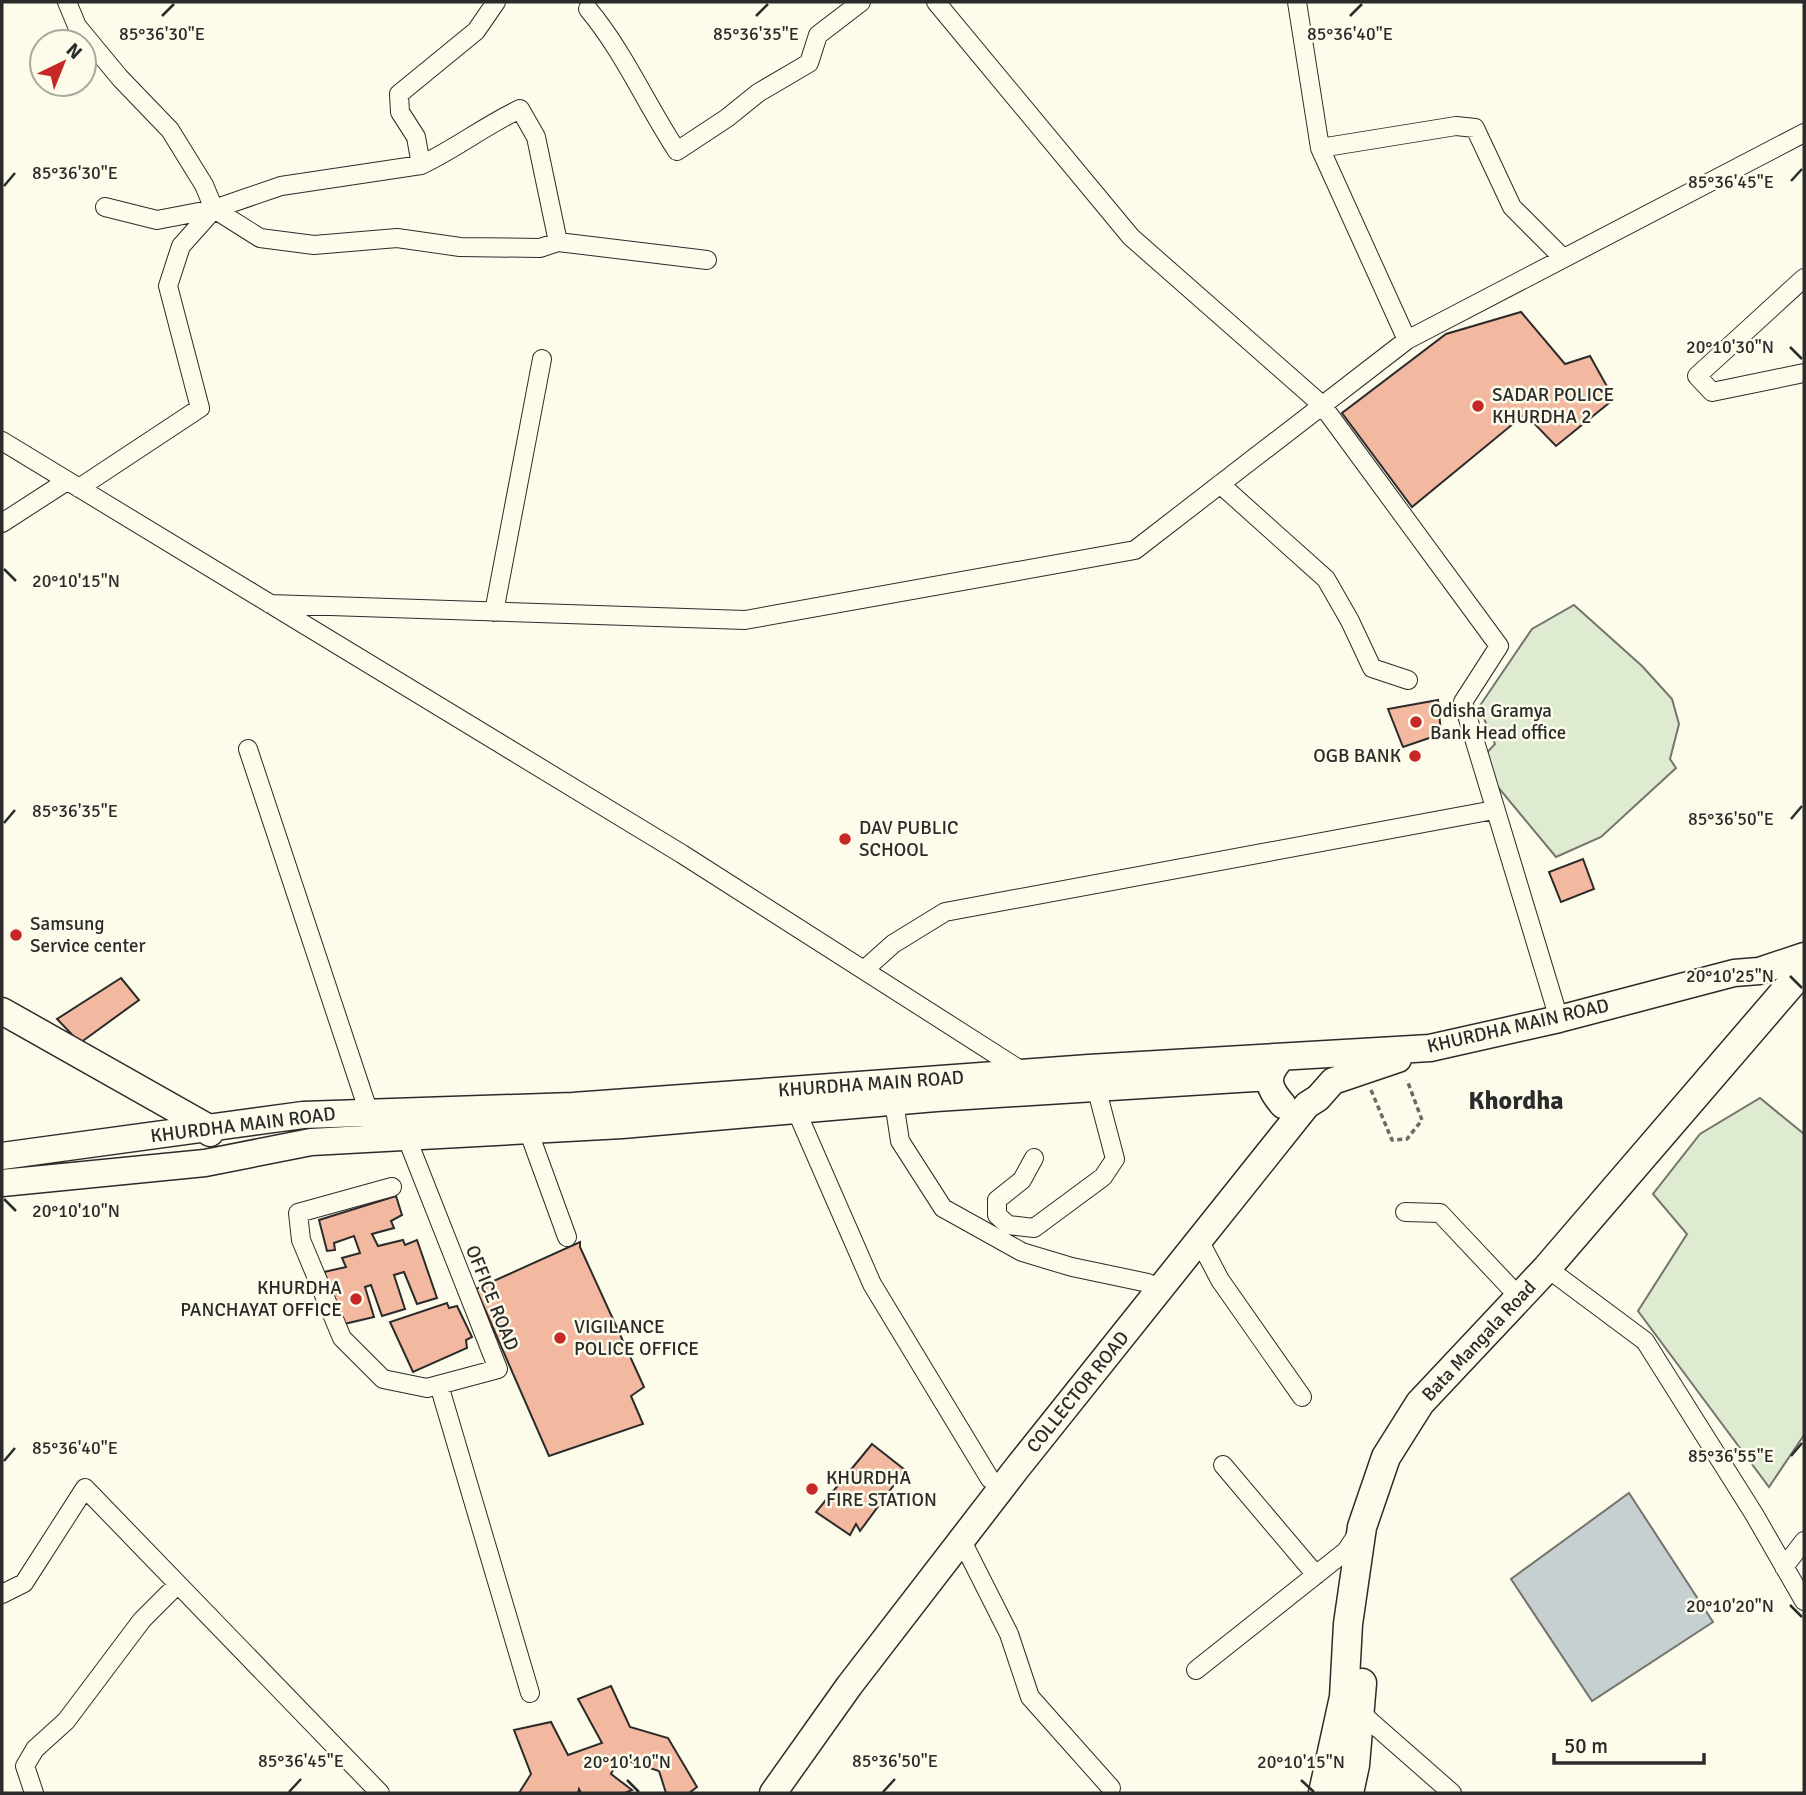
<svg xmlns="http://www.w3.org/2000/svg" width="1806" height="1795" viewBox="0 0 1806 1795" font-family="Signika,sans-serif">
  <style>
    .green { fill: #deebd1; stroke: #74746e; stroke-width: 2 }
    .water { fill: #c7d0d0; stroke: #74746e; stroke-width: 2 }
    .building { fill: #f2b8a0; stroke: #2b2b2b; stroke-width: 2 }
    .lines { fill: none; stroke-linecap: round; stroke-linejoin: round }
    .street-casing { stroke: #2b2b2b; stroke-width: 20 }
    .secondary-casing { stroke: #2b2b2b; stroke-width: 29 }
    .primary-casing { stroke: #2b2b2b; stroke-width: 31 }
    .path { stroke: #6a6964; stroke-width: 3.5; stroke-dasharray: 5 3.5; stroke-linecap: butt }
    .street { stroke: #fdfbea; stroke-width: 18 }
    .secondary { stroke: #fdfbea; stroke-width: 26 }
    .primary { stroke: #fdfbea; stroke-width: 28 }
    .ticks { fill: none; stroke: #2b2b2b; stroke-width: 2.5 }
    .poi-dot { fill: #c62828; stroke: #fdfbea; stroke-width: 2.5 }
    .labels { text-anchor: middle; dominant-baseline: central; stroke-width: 5; stroke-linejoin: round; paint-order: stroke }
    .poi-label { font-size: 19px; fill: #2b2b2b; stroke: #fdfbea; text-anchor: start }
    .street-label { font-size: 19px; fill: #2b2b2b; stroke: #fdfbea }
    .district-label { font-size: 26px; font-weight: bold; fill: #2b2b2b; stroke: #fdfbea }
    .ticks-label { font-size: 18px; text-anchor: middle; fill: #2b2b2b; stroke: #fdfbea; stroke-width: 5; stroke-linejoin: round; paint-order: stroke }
  </style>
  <rect width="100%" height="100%" fill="#fdfbea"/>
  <!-- green -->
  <path class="green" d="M1574 605 1642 666 1672 699 1679 724 1670 759 1676 768 1601 837 1556 857 1497 786 1480 760 1495 744 1479 707 1532 629Z
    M1760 1098 1804 1134V1435L1769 1487 1638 1311 1687 1234 1653 1194 1700 1134Z"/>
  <!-- water -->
  <path class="water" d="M1629 1493 1713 1622 1592 1701 1511 1579Z"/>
  <!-- building -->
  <path class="building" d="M1521 312 1565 364 1590 356 1614 399 1556 446 1525 414 1412 507 1342 413 1446 334Z
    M1438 700 1441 734 1403 747 1388 709Z
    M1583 859 1594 889 1561 902 1549 872Z
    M121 978 139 1000 80 1043 57 1019Z
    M396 1196 402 1215 391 1221 394 1228 372 1234 378 1246 403 1240 405 1245 417 1240 437 1298 417 1304 404 1272 394 1275 405 1309 382 1316 371 1285 365 1287 374 1317 344 1324 324 1272 346 1267 342 1258 360 1253 354 1236 334 1243 335 1250 327 1251 319 1220Z
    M580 1242V1247L644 1387 631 1396 643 1424 549 1456 476 1289Z
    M447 1303 449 1308 457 1306 472 1337 466 1340 467 1348 413 1372 390 1322Z
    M872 1444 905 1470 860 1531 856 1524 850 1535 816 1512Z
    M611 1686 630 1727 668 1738 697 1787 689 1793H666L659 1771 619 1758 611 1774 632 1790 625 1793H581L579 1789 578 1793H519L531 1774 514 1730 551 1722 568 1755 602 1743 578 1699Z"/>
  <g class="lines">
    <!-- street casing -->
    <g class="street-casing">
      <path id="street" d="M67 2 77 26 120 78 170 130 204 185 214 209
        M936 2 1131 237 1322 405 1499 646 1463 702 1559 1019
        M1297 2 1320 148 1407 340
        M588 9C624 52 646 104 677 151L727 118 758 93 809 63 818 35 861 2
        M1320 148 1456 126 1475 128 1512 207 1563 258
        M421 165C457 148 484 126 520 109L536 137 558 242
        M105 207 157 220 214 209 260 238 314 245 397 238 460 247 540 248 558 242 707 260
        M1804 278 1697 376 1712 392 1804 373
        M2 441 682 854 1025 1073
        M1220 484 1326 579 1350 621 1372 668 1408 680
        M79 488 200 408 168 286 181 246 214 209 281 186 421 165 416 137 400 112 399 94 476 31 496 2
        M2 523 67 481
        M270 604 745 620 1135 550 1407 340 1804 133
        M494 612 542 359
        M248 749 369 1113
        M864 970 893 944 945 912 1494 810
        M894 1102 900 1141 943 1208 1022 1252 1072 1267 1148 1283
        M796 1110 872 1284 990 1479
        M528 1130 567 1237
        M1034 1158 1022 1180 997 1200V1215L1008 1225 1034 1228 1103 1177 1115 1159 1096 1087
        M392 1187 298 1213 301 1240 342 1338 383 1379 427 1388 498 1369 406 1136
        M1405 1212 1440 1213 1520 1298
        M1199 1240 1220 1280 1302 1397
        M1547 1268 1645 1341 1754 1514 1804 1601
        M439 1385 530 1693
        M1223 1465 1316 1575
        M962 1541 1009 1634 1030 1697 1111 1788
        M1784 1567 1804 1541
        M2 1594 24 1583 85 1488 380 1793
        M1196 1670 1346 1551 1358 1533
        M1354 1707 1452 1793
        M34 1793 25 1766 35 1749 66 1721 142 1620 178 1584"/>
    </g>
    <!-- secondary casing -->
    <g class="secondary-casing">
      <path id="secondary" d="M2 1011 209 1128 210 1133
        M1278 1062C1264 1079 1270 1090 1283 1105
        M2 1156 303 1115 573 1106 1089 1068 1430 1048 1559 1019 1734 973 1759 971 1804 956
        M2 1183 205 1163 311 1142 622 1125 936 1098 1270 1077
        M773 1793 849 1686 1017 1468 1307 1105 1318 1098 1333 1081 1398 1059"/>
    </g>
    <!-- primary casing -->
    <g class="primary-casing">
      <path id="primary" d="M1323 1793 1344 1697 1348 1624 1362 1527 1386 1457 1420 1403 1547 1268 1804 969
        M1349 1793 1355 1765 1362 1683"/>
    </g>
    <!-- path -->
    <path class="path" d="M1371 1090 1392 1140 1407 1139 1422 1120 1407 1080"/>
    <!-- street -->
    <use href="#street" class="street"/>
    <!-- secondary -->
    <use href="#secondary" class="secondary"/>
    <!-- primary -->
    <use href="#primary" class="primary"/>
  </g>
  <!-- ticks -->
  <path class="ticks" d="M162 16 174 4M756 16 768 4M1350 16 1362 4M1791 181 1802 169M4 186 15 173M1790 347 1802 359M4 569 16 581M1791 819 1802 806M4 823 15 810M1790 976 1802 988M4 1199 16 1211M1791 1456 1802 1443M4 1461 15 1448M1790 1605 1802 1617M627 1780 639 1792M1301 1780 1314 1792M289 1792 301 1779M883 1792 895 1779"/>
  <!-- markers -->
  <g class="poi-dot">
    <circle cx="1478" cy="406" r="7"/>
    <circle cx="1416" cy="722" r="7"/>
    <circle cx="1415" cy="756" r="7"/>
    <circle cx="845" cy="839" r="7"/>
    <circle cx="16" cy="935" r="7"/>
    <circle cx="356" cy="1299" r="7"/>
    <circle cx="560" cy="1338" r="7"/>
    <circle cx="812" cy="1489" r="7"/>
  </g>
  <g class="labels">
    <!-- poi labels -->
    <g class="poi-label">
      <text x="1492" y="395">SADAR POLICE<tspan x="1492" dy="22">KHURDHA 2</tspan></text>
      <text x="1430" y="711">Odisha Gramya<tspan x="1430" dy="22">Bank Head office</tspan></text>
      <text x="1401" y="756" text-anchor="end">OGB BANK</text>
      <text x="859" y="828">DAV PUBLIC<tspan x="859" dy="22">SCHOOL</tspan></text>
      <text x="30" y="924">Samsung<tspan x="30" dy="22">Service center</tspan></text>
      <text x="342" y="1288" text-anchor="end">KHURDHA<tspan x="342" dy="22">PANCHAYAT OFFICE</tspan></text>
      <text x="574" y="1327">VIGILANCE<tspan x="574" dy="22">POLICE OFFICE</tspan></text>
      <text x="826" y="1478">KHURDHA<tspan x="826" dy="22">FIRE STATION</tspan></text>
    </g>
    <!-- street labels -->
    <g class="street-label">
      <text transform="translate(1518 1026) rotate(-13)">KHURDHA MAIN ROAD</text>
      <text transform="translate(871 1084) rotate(-4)">KHURDHA MAIN ROAD</text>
      <text transform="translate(243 1125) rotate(-7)">KHURDHA MAIN ROAD</text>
      <text transform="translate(492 1298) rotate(68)">OFFICE ROAD</text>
      <text transform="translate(1479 1341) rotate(-47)">Bata Mangala Road</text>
      <text transform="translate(1078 1392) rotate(-51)">COLLECTOR ROAD</text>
    </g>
    <!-- district labels -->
    <g class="district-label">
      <text x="1516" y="1101">Khordha</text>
    </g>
  </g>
  <g class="ticks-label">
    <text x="162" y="40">85°36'30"E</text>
    <text x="756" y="40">85°36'35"E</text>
    <text x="1350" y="40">85°36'40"E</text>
    <text x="75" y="179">85°36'30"E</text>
    <text x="1731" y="188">85°36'45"E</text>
    <text x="1730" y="353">20°10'30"N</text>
    <text x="76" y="587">20°10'15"N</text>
    <text x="75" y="817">85°36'35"E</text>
    <text x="1731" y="825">85°36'50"E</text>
    <text x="1730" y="982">20°10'25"N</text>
    <text x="76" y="1217">20°10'10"N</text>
    <text x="75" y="1454">85°36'40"E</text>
    <text x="1731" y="1462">85°36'55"E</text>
    <text x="1730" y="1612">20°10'20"N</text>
    <text x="301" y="1767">85°36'45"E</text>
    <text x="895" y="1767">85°36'50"E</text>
    <text x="627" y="1768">20°10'10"N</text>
    <text x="1301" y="1768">20°10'15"N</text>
  </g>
  <!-- border -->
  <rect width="1806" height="1795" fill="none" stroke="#2b2b2b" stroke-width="7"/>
  <!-- north arrow -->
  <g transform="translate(63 63) rotate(43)"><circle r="33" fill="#fdfbea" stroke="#a9a89e" stroke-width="2"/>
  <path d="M0-5L12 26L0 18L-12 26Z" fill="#c62828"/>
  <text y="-10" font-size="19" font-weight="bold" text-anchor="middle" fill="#2b2b2b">N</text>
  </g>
  <!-- scale -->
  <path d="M1554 1753v10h150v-10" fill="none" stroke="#2b2b2b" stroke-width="3.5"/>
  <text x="1564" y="1753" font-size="21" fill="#2b2b2b" stroke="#fdfbea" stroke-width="5" paint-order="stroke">50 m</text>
</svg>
